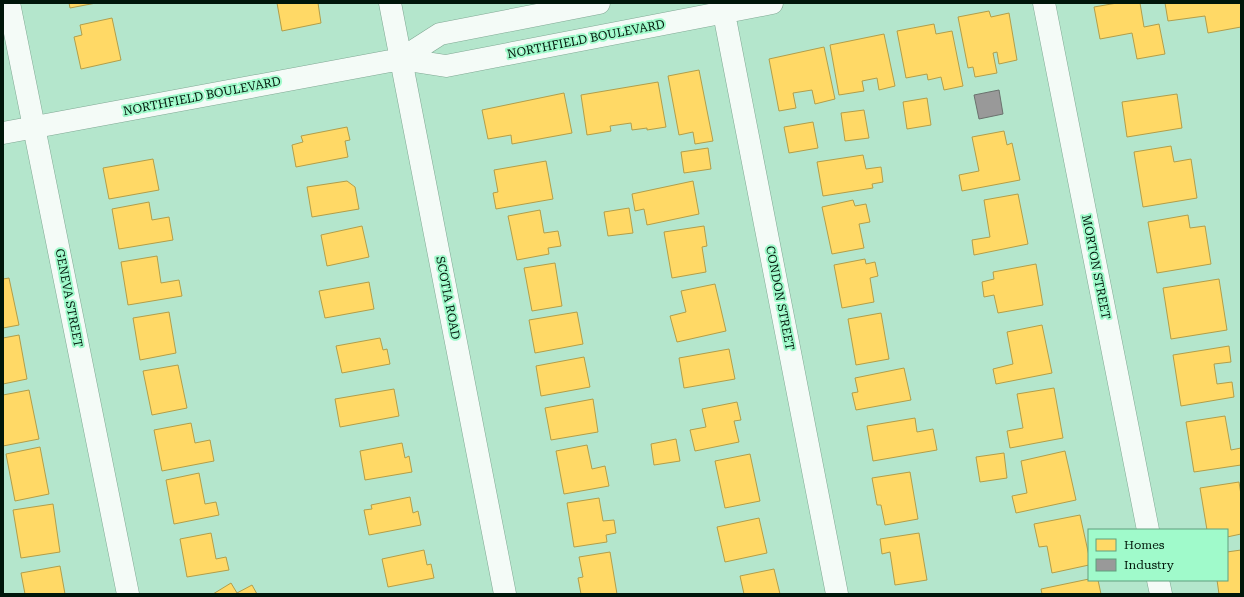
<svg xmlns="http://www.w3.org/2000/svg" width="1244" height="597" viewBox="0 0 1244 597" font-family="'Roboto Serif',serif">
  <style>
    .homes { fill: #ffd966; stroke: #b29e4a }
    .industry { fill: #999; stroke: #6b726e }
    .lines { fill: none; stroke-linecap: round; stroke-linejoin: round }
    .minor-casing { stroke: #80a894; stroke-width: 23 }
    .minor { stroke: #f4fbf7; stroke-width: 22 }
    .labels { text-anchor: middle; dominant-baseline: central; stroke-width: 4; stroke-linejoin: round; paint-order: stroke }
    .street-label { font-size: 12px; fill: #00160a; stroke: #a0facb }
  </style>
  <rect width="100%" height="100%" fill="#b4e6cc"/>
  <!-- homes -->
  <path class="homes" d="M69 3H96L70 8Z
    M277 3H318L321 23 282 31Z
    M1117 3H1140L1144 27 1159 24 1165 54 1137 59 1132 33 1100 39 1094 7Z
    M1165 3H1241V27L1208 33 1205 16 1168 21Z
    M989 11 991 17 1009 13 1017 60 999 64 997 52 993 53 997 73 975 77 973 67 968 68 958 17Z
    M112 18 121 60 81 69 74 37 82 35 80 25Z
    M934 24 936 34 952 31 963 86 944 90 941 77 928 80 927 74 906 78 897 31Z
    M884 34 895 86 879 90 877 78 862 81 864 91 839 95 830 45Z
    M824 47 835 99 815 104 812 90 793 93 796 108 779 111 769 59Z
    M699 70 713 141 695 144 693 132 679 135 668 76Z
    M658 82 666 127 647 130V128L632 130 631 123 610 126 611 131 587 135 581 95Z
    M564 93 572 133 512 144 511 135 488 139 482 110Z
    M1177 94 1182 128 1127 137 1122 102Z
    M927 98 931 125 907 129 903 102Z
    M864 110 869 138 845 141 841 113Z
    M813 122 818 148 789 153 784 127Z
    M347 127 350 140 345 141 348 157 296 167 292 145 303 142 301 136Z
    M1004 131 1007 145 1012 143 1020 180 962 191 959 175 979 171 972 137Z
    M1171 146 1174 162 1191 159 1197 198 1143 207 1134 152Z
    M708 148 711 169 684 173 681 152Z
    M863 155 866 169 881 167 883 182 872 184 873 188 823 196 817 162Z
    M153 159 159 190 109 199 103 168Z
    M546 161 553 199 496 209 493 193 498 192 494 170Z
    M347 181 355 187 359 209 312 217 307 187Z
    M693 181 699 214 647 225 644 209 635 211 632 194Z
    M1018 194 1028 244 974 255 972 240 990 237 984 200Z
    M853 200 855 206 866 204 870 222 859 224 864 248 832 254 822 207Z
    M149 202 152 220 169 217 173 240 119 249 112 209Z
    M629 208 633 233 608 236 604 212Z
    M540 210 544 233 558 231 561 246 548 248 549 254 517 260 508 216Z
    M1188 215 1190 228 1205 226 1211 264 1157 273 1148 222Z
    M362 226 369 257 327 266 321 235Z
    M704 226 707 246 702 247 706 272 672 278 664 232Z
    M157 256 161 283 179 280 182 296 128 305 121 262Z
    M865 259 866 264 875 262 878 276 870 278 874 302 842 308 834 265Z
    M555 263 562 306 532 311 524 268Z
    M1036 264 1043 305 998 313 994 295 984 297 982 282 994 279 993 272Z
    M9 278 19 325 3 328V279Z
    M1219 279 1227 330 1171 339 1163 288Z
    M369 282 374 309 325 318 319 291Z
    M715 284 726 331 677 342 670 316 686 312 681 291Z
    M169 312 176 353 140 360 133 318Z
    M577 312 583 344 535 353 529 320Z
    M881 313 889 359 856 365 848 319Z
    M1042 325 1052 373 996 384 993 369 1013 364 1007 332Z
    M19 335 27 379 3 384V338Z
    M380 338 383 350 387 349 390 364 342 373 336 346Z
    M1229 346 1231 362 1214 364 1217 384 1232 382 1234 397 1181 406 1173 355Z
    M729 349 735 379 684 388 679 358Z
    M584 357 590 387 541 396 536 366Z
    M178 365 187 408 152 415 143 371Z
    M904 368 911 400 856 410 852 393 858 392 855 378Z
    M1054 388 1063 438 1010 448 1007 431 1023 428 1017 394Z
    M394 389 399 416 340 427 335 399Z
    M29 390 39 439 3 446V395Z
    M593 399 598 432 551 440 545 408Z
    M737 402 741 420 734 421 739 442 695 451 690 430 706 427 702 409Z
    M1225 416 1231 450 1241 448V465L1194 472 1186 422Z
    M915 418 917 432 933 429 937 450 873 461 867 426Z
    M191 423 195 443 210 440 214 461 162 471 154 430Z
    M676 439 680 461 654 465 651 444Z
    M402 443 405 458 409 456 412 472 365 480 360 451Z
    M587 445 592 469 605 466 609 486 564 494 556 451Z
    M40 447 49 494 15 501 6 454Z
    M1065 451 1076 500 1016 513 1012 496 1027 493 1021 461Z
    M1004 453 1007 478 980 482 976 457Z
    M750 454 760 501 725 508 715 461Z
    M910 472 918 519 885 525 881 505H877L872 478Z
    M199 473 205 504 216 502 219 515 174 524 166 480Z
    M1239 482 1241 495V534L1227 537V530H1207L1200 488Z
    M410 497 413 513 418 511 421 525 369 535 364 510 372 509 371 505Z
    M599 498 603 521 614 520 616 533 606 535 607 542 574 547 567 503Z
    M53 504 60 552 21 558 13 510Z
    M1080 515 1089 556V565L1052 573 1047 546 1039 547 1034 524Z
    M759 518 767 553 725 562 717 527Z
    M211 533 216 559 226 557 229 570 187 577 180 539Z
    M919 533 927 580 895 585 890 552 882 554 880 539Z
    M424 550 427 565 431 564 434 578 388 587 382 559Z
    M1241 550V594H1219L1217 580H1227V552Z
    M610 552 617 594H581L578 578 583 577 579 557Z
    M60 566 65 594H25L21 573Z
    M774 569 780 594H744L740 576Z
    M1089 579 1098 580 1101 594H1042L1041 589Z
    M231 583 237 593 252 585 257 594H213Z"/>
  <!-- industry -->
  <path class="industry" d="M999 90 1003 114 979 119 974 95Z"/>
  <g class="lines">
    <!-- minor casing -->
    <g class="minor-casing">
      <path id="minor" d="M9 3 128 594
        M390 3 505 594
        M599 3 440 34 401 59 446 66 772 3
        M722 3 837 594
        M1044 3 1148 530
        M3 133 401 59
        M1158 580 1161 594"/>
    </g>
    <!-- minor -->
    <use href="#minor" class="minor"/>
  </g>
  <g class="labels">
    <!-- street labels -->
    <g class="street-label">
      <text transform="translate(586 39) rotate(-11)">NORTHFIELD BOULEVARD</text>
      <text transform="translate(202 96) rotate(-11)">NORTHFIELD BOULEVARD</text>
      <text transform="translate(1096 267) rotate(79)">MORTON STREET</text>
      <text transform="translate(69 298) rotate(79)">GENEVA STREET</text>
      <text transform="translate(448 298) rotate(79)">SCOTIA ROAD</text>
      <text transform="translate(780 298) rotate(79)">CONDON STREET</text>
    </g>
  </g>
  <!-- border -->
  <rect width="1244" height="597" fill="none" stroke="#00160a" stroke-width="8"/>
  <!-- legend -->
  <rect x="1088" y="529" width="140" height="52" fill="#a0facb" stroke="#609f7e"/>
  <rect x="1096" y="539" width="20" height="12" fill="#ffd966" stroke="#609f7e"/>
  <text x="1124" y="549" font-size="12" fill="#00160a">Homes</text>
  <rect x="1096" y="559" width="20" height="12" fill="#999999" stroke="#609f7e"/>
  <text x="1124" y="569" font-size="12" fill="#00160a">Industry</text>
</svg>
